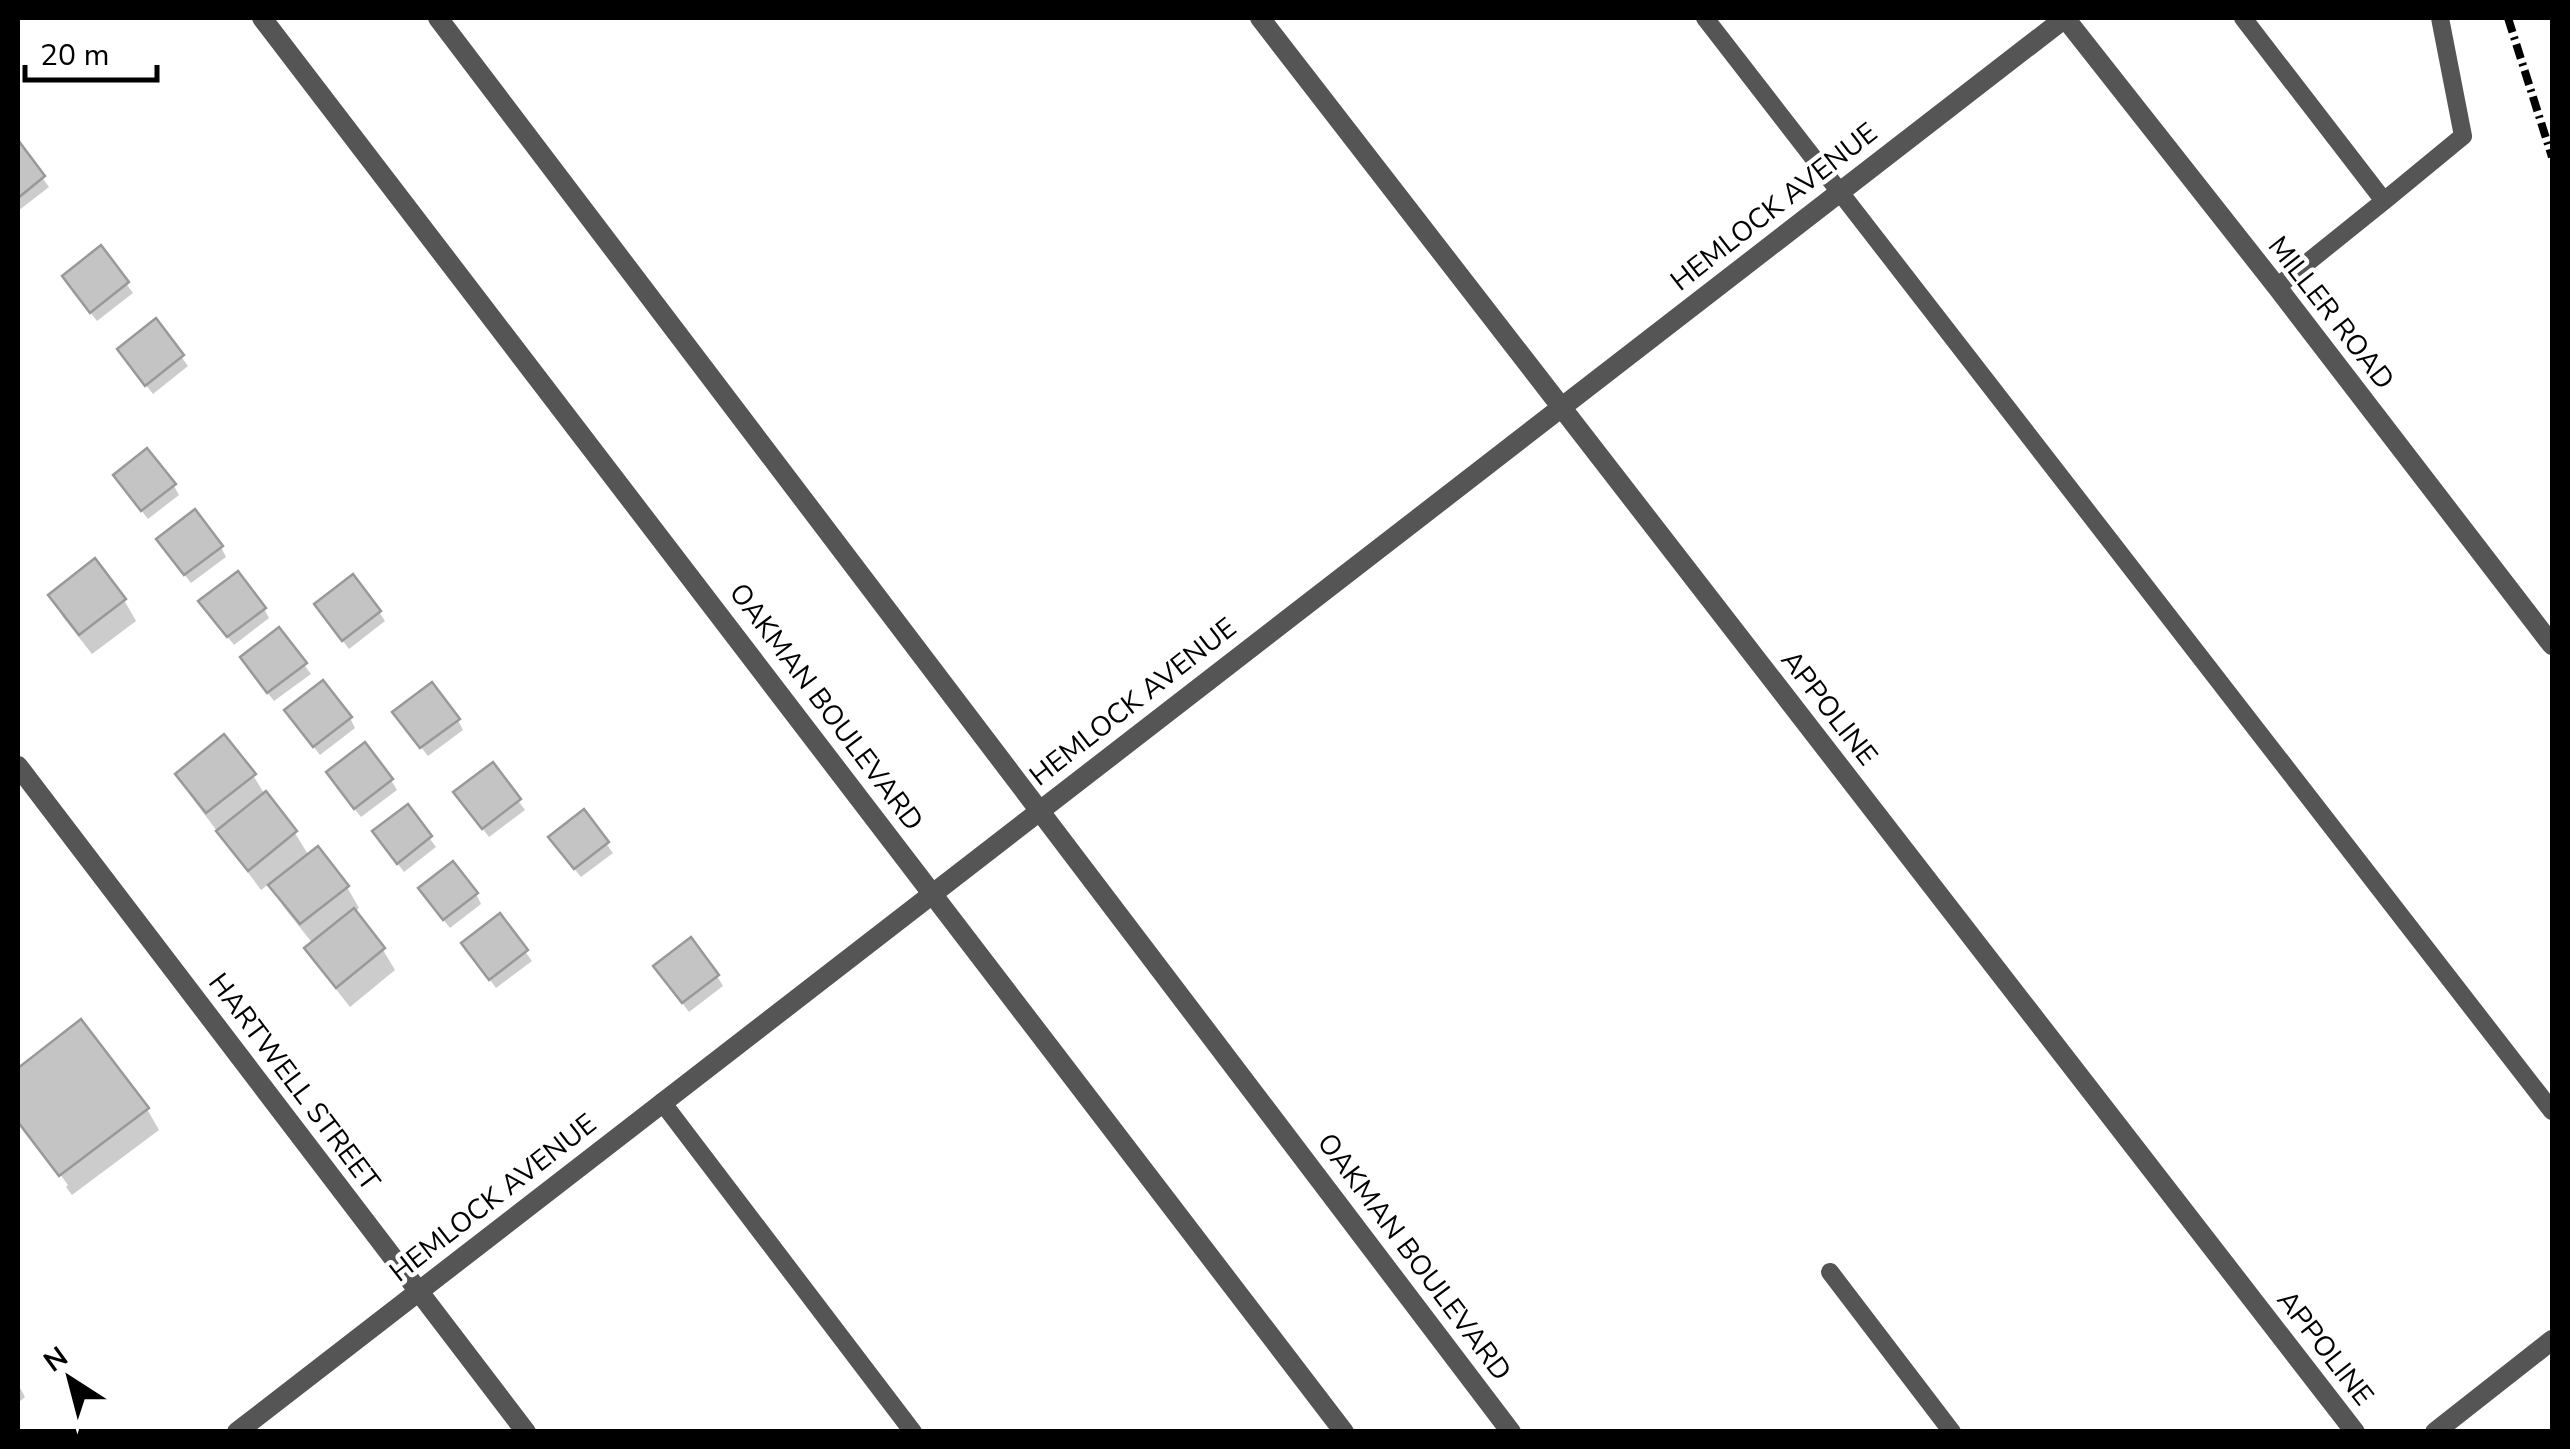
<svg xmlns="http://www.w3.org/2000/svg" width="2570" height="1449" viewBox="0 0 2570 1449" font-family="'Nunito Sans',sans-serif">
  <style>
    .shadow { fill: #0003 }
    .building { fill: #c4c4c4; stroke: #999; stroke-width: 2.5 }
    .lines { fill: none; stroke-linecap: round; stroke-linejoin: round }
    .service { stroke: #555; stroke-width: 18 }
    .minor { stroke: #555; stroke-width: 20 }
    .tertiary { stroke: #555; stroke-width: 20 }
    .rail { stroke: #000; stroke-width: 8; stroke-dasharray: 15 5 2.5 5; stroke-linecap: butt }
    .labels { text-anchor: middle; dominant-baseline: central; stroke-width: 9; stroke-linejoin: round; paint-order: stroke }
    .street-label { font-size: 28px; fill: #000; stroke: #fff }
  </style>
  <rect width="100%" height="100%" fill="#fff"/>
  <!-- shadow -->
  <path class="shadow" d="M18 144 49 187 18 211Z
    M101 249 133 293 97 321 70 286Z
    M156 322 188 366 153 394 125 359Z
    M122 485 174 486 179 495 148 519Z
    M221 547 226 557 191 583 164 549Z
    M51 596 124 600 136 621 92 654 63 617Z
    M264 609 269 618 234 645 207 611Z
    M379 612 385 621 349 649 322 614Z
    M278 630 311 674 274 701 248 667Z
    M350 718 355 728 320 755 293 720Z
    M458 720 463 730 428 756 401 722Z
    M492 766 525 810 489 837 462 802Z
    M178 774 253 775 265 795 295 833 309 856 347 887 359 908 354 912 383 950 395 970 350 1007 320 969 308 948 313 944 283 906 270 883 261 890 190 795Z
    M391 780 397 790 361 817 334 783Z
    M407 808 436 847 404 872 381 842Z
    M584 813 613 853 581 877 557 847Z
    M476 894 481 904 450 928 426 898Z
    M500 917 532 961 496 988 470 953Z
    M662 976H717L723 986 689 1012Z
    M81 1023 147 1109 159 1130 72 1195 66 1187 68 1185 18 1118V1071Z
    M18 1384 25 1397 18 1403Z"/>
  <!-- building -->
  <path class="building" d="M18 140 45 176 18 198Z
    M101 245 129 282 90 313 62 276Z
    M156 318 184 355 145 386 117 349Z
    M147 448 176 484 141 511 113 475Z
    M195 509 223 546 184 575 156 539Z
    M95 558 126 599 79 635 48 595Z
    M238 571 266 608 227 637 198 601Z
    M353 574 381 611 342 641 314 604Z
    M279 627 307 663 267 693 240 657Z
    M323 680 352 717 313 747 284 710Z
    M432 682 460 719 420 748 392 712Z
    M224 734 256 774 206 813 175 774Z
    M365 742 393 779 354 809 326 772Z
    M493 762 521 799 482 829 453 792Z
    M266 791 297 831 248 871 216 831Z
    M408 804 432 836 397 864 372 831Z
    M584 809 609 842 574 869 548 837Z
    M318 846 349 886 300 924 268 885Z
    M453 861 478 893 443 920 418 888Z
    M354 908 385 948 336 988 304 948Z
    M500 913 528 950 489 980 461 943Z
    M691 937 719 975 682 1003 653 966Z
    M81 1019 149 1108 59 1176 18 1122V1068Z"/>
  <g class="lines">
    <!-- service -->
    <path class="service" d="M1705 18 2552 1111
      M2243 18 2384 201 2463 136 2440 18
      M2277 287 2384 201
      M662 1102 913 1432
      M1830 1272 1952 1432"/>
    <!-- minor -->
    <path class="minor" d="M1260 18 2355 1432
      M18 766 526 1432
      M237 1432 2065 18
      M2435 1432 2552 1340"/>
    <!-- tertiary -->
    <path class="tertiary" d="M262 18 1344 1432
      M438 18 1511 1432
      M2065 18 2277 287 2552 645"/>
    <!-- rail -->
    <path class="rail" d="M2508 18 2552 157"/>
  </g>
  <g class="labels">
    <!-- street labels -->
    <g class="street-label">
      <text transform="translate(1774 207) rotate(-38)">HEMLOCK AVENUE</text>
      <text transform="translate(2331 313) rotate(52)">MILLER ROAD</text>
      <text transform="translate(1133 702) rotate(-38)">HEMLOCK AVENUE</text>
      <text transform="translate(826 707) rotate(53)">OAKMAN BOULEVARD</text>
      <text transform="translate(1829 708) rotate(52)">APPOLINE</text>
      <text transform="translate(294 1082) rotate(53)">HARTWELL STREET</text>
      <text transform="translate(493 1198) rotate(-38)">HEMLOCK AVENUE</text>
      <text transform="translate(1414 1257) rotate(53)">OAKMAN BOULEVARD</text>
      <text transform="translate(2325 1348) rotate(52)">APPOLINE</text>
    </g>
  </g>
  <!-- border -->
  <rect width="2570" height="1449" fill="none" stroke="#000000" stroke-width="40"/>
  <!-- north arrow -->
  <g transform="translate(70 1379) rotate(324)" stroke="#ffffff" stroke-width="8" paint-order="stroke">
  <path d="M0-8L18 38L0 25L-18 38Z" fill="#000000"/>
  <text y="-15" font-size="28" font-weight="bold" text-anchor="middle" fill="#000000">N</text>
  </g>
  <!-- scale -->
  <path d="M25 65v15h132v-15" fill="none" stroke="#000000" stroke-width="5"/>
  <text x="40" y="65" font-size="30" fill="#000000" stroke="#ffffff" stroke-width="8" paint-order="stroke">20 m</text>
</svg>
